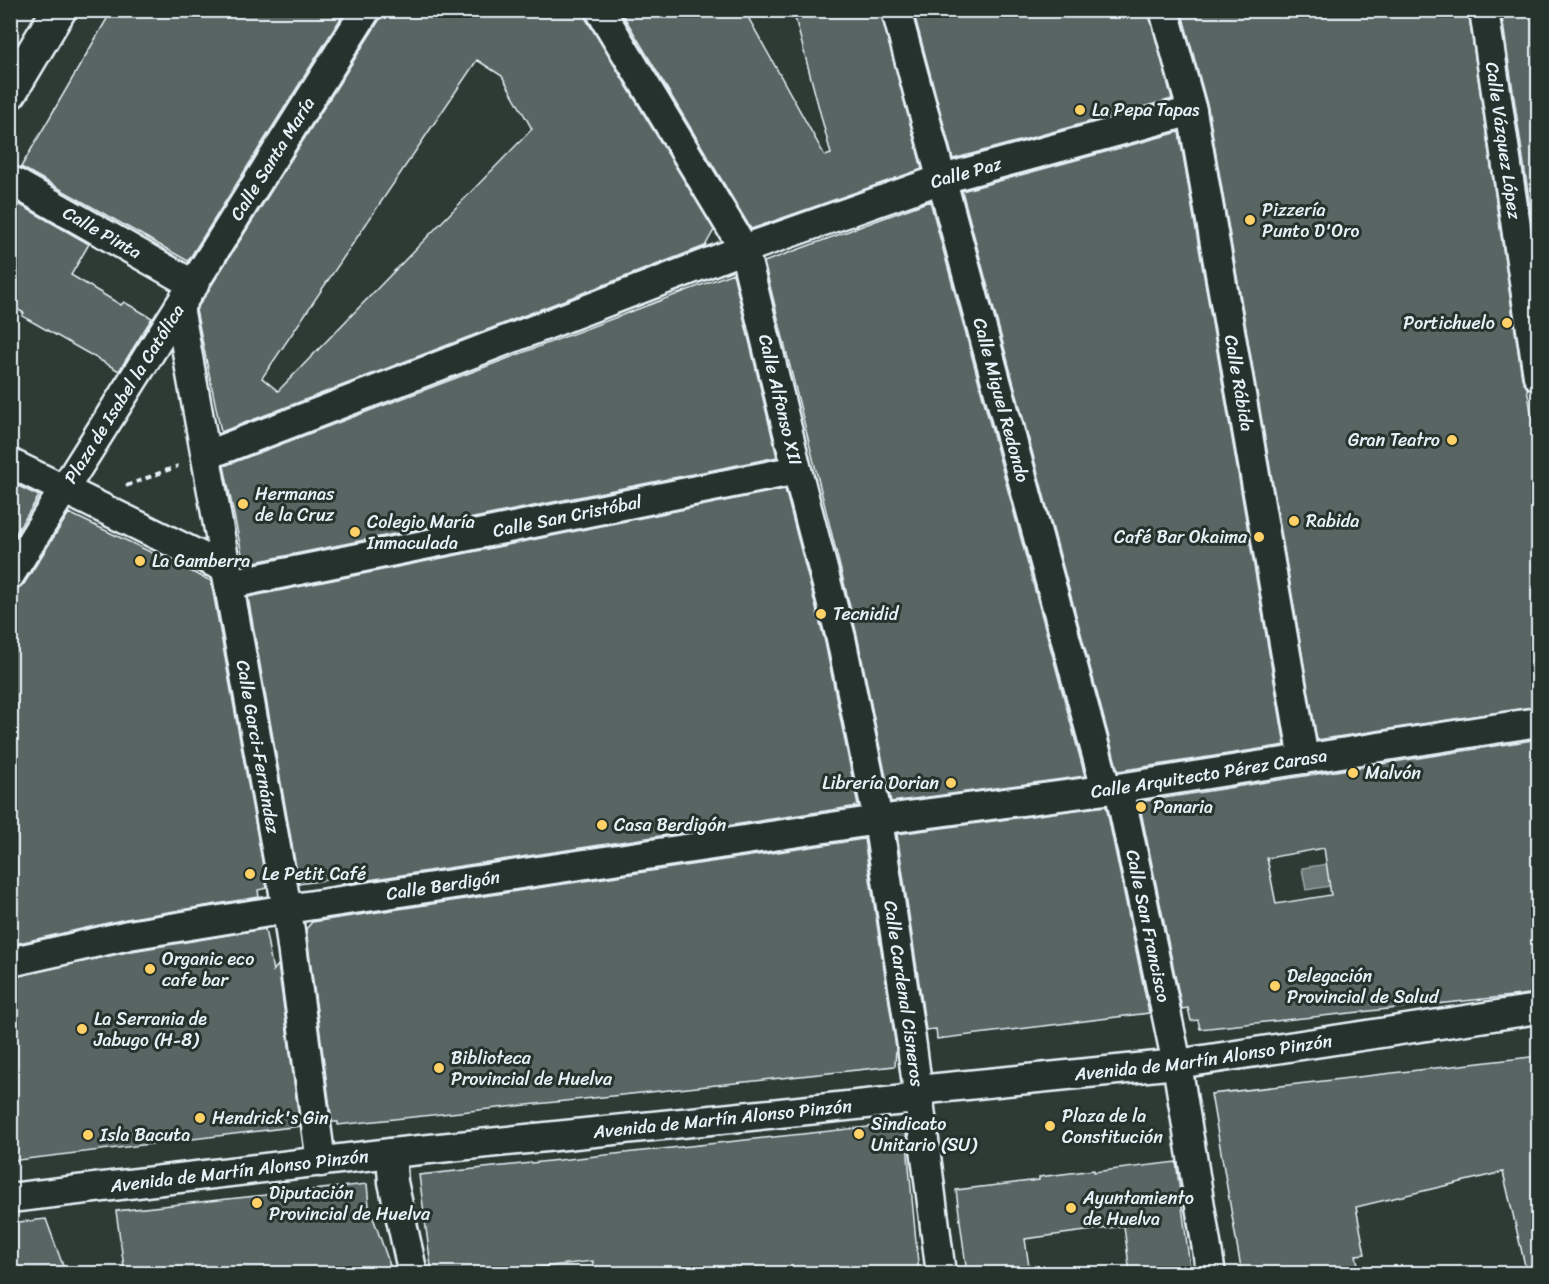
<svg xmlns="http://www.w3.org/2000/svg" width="1549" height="1284" viewBox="0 0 1549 1284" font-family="Sriracha,sans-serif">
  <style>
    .water { fill: #6b7775; stroke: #9da8a9; stroke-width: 1.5 }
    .building { fill: #596563; stroke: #e8f1f8; stroke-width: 1.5; fill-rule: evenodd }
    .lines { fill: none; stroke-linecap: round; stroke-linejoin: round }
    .street-casing { stroke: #e8f1f8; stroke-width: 33 }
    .secondary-casing { stroke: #e8f1f8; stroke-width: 38 }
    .path { stroke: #e8f1f8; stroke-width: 4; stroke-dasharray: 6 4.5; stroke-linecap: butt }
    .street { stroke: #26332d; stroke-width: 28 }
    .secondary { stroke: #26332d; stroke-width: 33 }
    .poi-dot { fill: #ffd166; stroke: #26332d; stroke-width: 2 }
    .labels { text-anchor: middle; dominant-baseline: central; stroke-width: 6; stroke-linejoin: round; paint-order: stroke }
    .poi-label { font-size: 18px; fill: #e8f1f8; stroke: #26332d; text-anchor: start }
    .street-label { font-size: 18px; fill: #e8f1f8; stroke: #26332d }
  </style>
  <rect width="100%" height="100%" fill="#2e3b35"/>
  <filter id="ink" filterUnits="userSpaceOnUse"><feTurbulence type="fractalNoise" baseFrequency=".0167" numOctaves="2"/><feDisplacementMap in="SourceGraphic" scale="12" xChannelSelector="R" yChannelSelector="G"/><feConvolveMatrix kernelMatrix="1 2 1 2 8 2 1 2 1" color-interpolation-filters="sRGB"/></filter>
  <g filter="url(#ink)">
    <!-- water -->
    <path class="water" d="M1339 862 1343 884 1306 890 1302 868Z"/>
    <!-- building -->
    <path class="building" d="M112 10H346L188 261 21 167Z
      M382 10H584L586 19 714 230 705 246 221 432 196 310 380 19ZM477 60 502 76 532 129 278 391 262 378Z
      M620 10H744L825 156 831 154 793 10H880L922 169 751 229Z
      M913 10H1148L1172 99 953 159Z
      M1181 10H1468L1522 378 1527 388 1539 459V706L1317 740 1208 108Z
      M1501 10H1539V266Z
      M1179 132 1285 745 1118 771 962 191Z
      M10 199 89 244 71 275 121 305 124 302 152 318 119 371 22 316 24 313 10 305Z
      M930 201 1085 776 891 802 857 635 764 262Z
      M733 273 777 457 244 564 224 466Z
      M10 482 39 496 10 543Z
      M785 489 825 642 858 806 342 884 347 877 299 884 248 597Z
      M69 513 211 581 267 888 258 890 259 897 126 919 10 945V591L24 584Z
      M1539 739V993L1200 1029 1198 1020 1191 1021 1188 1008 1182 1009 1139 802ZM1324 848 1331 895 1276 904 1267 858Z
      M1106 806 1149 1013 937 1039 936 1029 926 1030 897 834Z
      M864 839 896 1048 895 1066 338 1125V1122H332L306 929 312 922Z
      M265 929 273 971 278 965 300 1126 10 1161V978L132 951Z
      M1539 1056V1274H1527L1503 1172 1356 1207 1365 1254 1356 1255 1360 1274H1242L1211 1094Z
      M905 1123 919 1274H592L593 1261 516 1270 517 1274H432L419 1175Z
      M1176 1162 1191 1274H1130L1124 1226 1025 1239 1030 1274H967L956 1190 1039 1180V1177L1094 1170V1172Z
      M367 1184 369 1206 393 1274H125L116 1211Z
      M46 1219 66 1274H10V1223Z"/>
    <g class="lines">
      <!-- street casing -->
      <g class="street-casing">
        <g id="street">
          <path id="s1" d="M600 10 744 249 797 470 841 638 878 820 912 1046 941 1274"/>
          <path id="s2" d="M896 10 1106 789"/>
          <path id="s3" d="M1164 10 1192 111 1304 759"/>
          <path id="s4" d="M1484 10 1538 376"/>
          <path id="s5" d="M10 180 194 285"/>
          <path id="s6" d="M179 307 287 909 321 1162"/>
          <path id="s7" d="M207 455 744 249 939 180 1192 111"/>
          <path d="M10 463 227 569"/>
          <path id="s8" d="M10 575 366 10"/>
          <path id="s9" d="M230 584 797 470"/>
          <path id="s10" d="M1119 788 1177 1064 1211 1274"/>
          <path id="s11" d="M10 962 129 935 287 909 878 820 1119 788 1538 722"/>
          <path d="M391 1153 393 1182 413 1274"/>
          <path id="s12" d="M10 1198 391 1153 905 1100 918 1090 1177 1064 1538 1009"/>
        </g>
      </g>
      <!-- secondary casing -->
      <g class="secondary-casing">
        <path id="secondary" d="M10 92 59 10"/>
      </g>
      <!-- path -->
      <path class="path" d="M126 486 178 466"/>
      <!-- street -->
      <use href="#street" class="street"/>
      <!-- secondary -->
      <use href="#secondary" class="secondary"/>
    </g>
  </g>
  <!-- markers -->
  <g class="poi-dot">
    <circle cx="1080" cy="110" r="6"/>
    <circle cx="1250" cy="220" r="6"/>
    <circle cx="1507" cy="323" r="6"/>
    <circle cx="1452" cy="440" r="6"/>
    <circle cx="243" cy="504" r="6"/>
    <circle cx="1294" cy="521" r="6"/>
    <circle cx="355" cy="532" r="6"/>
    <circle cx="1259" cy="537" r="6"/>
    <circle cx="140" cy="561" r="6"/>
    <circle cx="821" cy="614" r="6"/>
    <circle cx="1353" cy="773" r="6"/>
    <circle cx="951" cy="783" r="6"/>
    <circle cx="1141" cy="807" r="6"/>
    <circle cx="602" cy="825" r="6"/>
    <circle cx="250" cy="874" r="6"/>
    <circle cx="150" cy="969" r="6"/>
    <circle cx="1275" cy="986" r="6"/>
    <circle cx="82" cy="1029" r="6"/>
    <circle cx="439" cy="1068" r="6"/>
    <circle cx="200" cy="1118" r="6"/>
    <circle cx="1050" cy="1126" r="6"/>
    <circle cx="859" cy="1134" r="6"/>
    <circle cx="88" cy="1135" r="6"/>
    <circle cx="257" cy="1203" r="6"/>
    <circle cx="1071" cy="1208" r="6"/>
  </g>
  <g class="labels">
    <!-- poi labels -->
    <g class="poi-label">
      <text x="1092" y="110">La Pepa Tapas</text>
      <text x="1262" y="210">Pizzería<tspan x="1262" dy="21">Punto D'Oro</tspan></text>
      <text x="1495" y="323" text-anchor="end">Portichuelo</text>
      <text x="1440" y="440" text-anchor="end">Gran Teatro</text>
      <text x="255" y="494">Hermanas<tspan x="255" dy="21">de la Cruz</tspan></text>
      <text x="1306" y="521">Rabida</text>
      <text x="367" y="522">Colegio María<tspan x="367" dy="21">Inmaculada</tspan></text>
      <text x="1247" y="537" text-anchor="end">Café Bar Okaima</text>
      <text x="152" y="561">La Gamberra</text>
      <text x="833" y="614">Tecnidid</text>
      <text x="1365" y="773">Malvón</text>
      <text x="939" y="783" text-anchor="end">Librería Dorian</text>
      <text x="1153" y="807">Panaria</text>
      <text x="614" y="825">Casa Berdigón</text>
      <text x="262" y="874">Le Petit Café</text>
      <text x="162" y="959">Organic eco<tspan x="162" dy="21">cafe bar</tspan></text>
      <text x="1287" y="976">Delegación<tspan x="1287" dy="21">Provincial de Salud</tspan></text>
      <text x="94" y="1019">La Serrania de<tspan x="94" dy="21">Jabugo (H-8)</tspan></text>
      <text x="451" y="1058">Biblioteca<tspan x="451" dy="21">Provincial de Huelva</tspan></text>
      <text x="1062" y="1116">Plaza de la<tspan x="1062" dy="21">Constitución</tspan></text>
      <text x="212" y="1118">Hendrick's Gin</text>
      <text x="871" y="1124">Sindicato<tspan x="871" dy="21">Unitario (SU)</tspan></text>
      <text x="100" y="1135">Isla Bacuta</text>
      <text x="269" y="1193">Diputación<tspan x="269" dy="21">Provincial de Huelva</tspan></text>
      <text x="1083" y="1198">Ayuntamiento<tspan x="1083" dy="21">de Huelva</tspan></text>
    </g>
    <!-- street labels -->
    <g class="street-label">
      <text stroke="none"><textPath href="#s4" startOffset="132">Calle Vázquez López</textPath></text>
      <text stroke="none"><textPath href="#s8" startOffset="492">Calle Santa María</textPath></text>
      <text stroke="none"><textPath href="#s7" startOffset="810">Calle Paz</textPath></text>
      <text stroke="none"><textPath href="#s5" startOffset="106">Calle Pinta</textPath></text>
      <text stroke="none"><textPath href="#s3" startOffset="381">Calle Rábida</textPath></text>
      <text stroke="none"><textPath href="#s1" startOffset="434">Calle Alfonso XII</textPath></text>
      <text stroke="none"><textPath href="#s2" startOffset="404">Calle Miguel Redondo</textPath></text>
      <text stroke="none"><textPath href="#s8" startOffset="214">Plaza de Isabel la Católica</textPath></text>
      <text stroke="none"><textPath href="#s9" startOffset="344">Calle San Cristóbal</textPath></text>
      <text stroke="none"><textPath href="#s6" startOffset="447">Calle Garci-Fernández</textPath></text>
      <text stroke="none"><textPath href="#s11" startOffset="1214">Calle Arquitecto Pérez Carasa</textPath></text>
      <text stroke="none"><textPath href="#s11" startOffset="440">Calle Berdigón</textPath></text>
      <text stroke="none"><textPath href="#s10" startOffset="141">Calle San Francisco</textPath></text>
      <text stroke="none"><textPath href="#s1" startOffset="1041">Calle Cardenal Cisneros</textPath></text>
      <text stroke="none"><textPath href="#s12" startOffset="1204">Avenida de Martín Alonso Pinzón</textPath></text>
      <text stroke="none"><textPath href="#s12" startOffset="717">Avenida de Martín Alonso Pinzón</textPath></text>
      <text stroke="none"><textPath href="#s12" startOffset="231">Avenida de Martín Alonso Pinzón</textPath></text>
    </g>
  </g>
  <!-- margin -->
  <rect width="1549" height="1284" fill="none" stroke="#26332d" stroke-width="36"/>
  <rect x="18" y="18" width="1513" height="1248" fill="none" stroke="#e8f1f8" stroke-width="2" filter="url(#ink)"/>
</svg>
